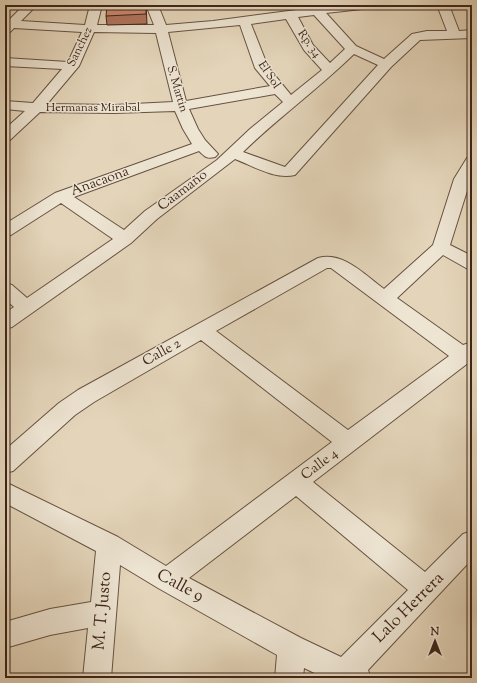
<svg xmlns="http://www.w3.org/2000/svg" width="477" height="683" viewBox="0 0 477 683" font-family="'Sorts Mill Goudy',serif">
  <style>
    .lines { fill: none; stroke-linecap: round; stroke-linejoin: round }
    .minor-casing { stroke: #675242; stroke-width: 2 }
    .minor { fill: #ede4d2; fill-rule: evenodd }
    .wall { fill: #b1755f; stroke: #3d261a }
    .building { fill: #ce886e; stroke: #3d261a }
    .labels { text-anchor: middle; dominant-baseline: central; stroke-width: 3; stroke-linejoin: round; paint-order: stroke }
    .far-street-label { font-size: 12px; fill: #3d261a; stroke: #ede4d2 }
    .street-label { font-size: 14px; fill: #3d261a; stroke: #ede4d2 }
    .near-street-label { font-size: 17px; fill: #3d261a; stroke: #ede4d2 }
  </style>
  <rect width="100%" height="100%" fill="#e4d5ba"/>
  <filter id="stains"><feTurbulence type="fractalNoise" baseFrequency=".005" numOctaves="4"/><feColorMatrix values="0 0 0 0 .2 0 0 0 0 .09 0 0 0 0 .02 0 0 0 .5 -.17"/></filter>
  <radialGradient id="worn" r=".72"><stop offset=".6" stop-color="#630" stop-opacity="0"/><stop offset="1" stop-color="#630" stop-opacity=".3"/></radialGradient>
  <g class="lines">
    <!-- minor casing -->
    <g class="minor-casing">
      <path id="minor" d="M24 5H37L21 21 85 25 90 5H102L97 25H154L146 5H158L166 25 213 21 335 5H377L375 7 371 8 326 13 356 46 384 59 412 34 427 31H447L437 5H449L459 31 472 30V38L420 40 391 67 295 175C275 180 253 166 235 159L157 219 131 243 12 327 5 329V313L14 307 5 299V283L12 285 27 298 113 239 61 203 11 235 5 236V224L55 193 192 144 183 129 175 111 114 113 40 112 10 140 5 141V129L25 111 5 109V101L33 103 62 69 5 66V58L68 62 82 32 14 28 9 33 5 34V20L8 21ZM314 15 345 49 330 63 313 45 298 17ZM286 19 304 50 322 70 291 95 268 67 251 24ZM240 25 255 68 270 86 186 101 168 32ZM94 32 156 33 173 102 114 105 47 104 79 66ZM354 54 378 65 285 167 243 152C278 118 318 89 354 54ZM275 94 283 102 250 129 217 160 145 211 124 230 74 197 199 151C205 157 207 159 215 157L218 154 205 140 198 129 189 109Z
        M472 156V175L450 245 472 256V270L466 268 443 255 397 298 463 345 472 342V360L313 482 425 572 463 534 472 531V559L368 670 371 678H325L304 668 303 678H275L277 655 158 588 120 565 111 678H83L88 628 50 635 5 648V622L50 609 91 602 96 551 5 503V482L118 537 166 566 332 442 201 340 94 402 75 415 13 471 5 473V450L59 403 78 390 318 258C343 251 365 275 384 289L433 245 454 179 467 158ZM327 268H331L449 356 348 430 216 331ZM296 496 408 590 341 657 301 638 189 578Z"/>
    </g>
    <!-- minor -->
    <use href="#minor" class="minor"/>
  </g>
  <!-- wall -->
  <path class="wall" d="M146 5 147 24 107 25 106 16Z"/>
  <!-- building -->
  <path class="building" d="M107 5H146V14L106 16Z"/>
  <g class="labels">
    <!-- far-street labels -->
    <g class="far-street-label">
      <text transform="translate(309 44) rotate(55)">Rp. 34</text>
      <text transform="translate(80 47) rotate(-64)">Sanchez</text>
      <text transform="translate(269 75) rotate(56)">El Sol</text>
      <text transform="translate(177 89) rotate(73)">S. Martin</text>
      <text x="93" y="108">Hermanas Mirabal</text>
    </g>
    <!-- street labels -->
    <g class="street-label">
      <text transform="translate(100 182) rotate(-20)">Anacaona</text>
      <text transform="translate(183 191) rotate(-37)">Caamaño</text>
      <text transform="translate(162 353) rotate(-29)">Calle 2</text>
      <text transform="translate(320 465) rotate(-37)">Calle 4</text>
    </g>
    <!-- near-street labels -->
    <g class="near-street-label">
      <text transform="translate(180 586) rotate(28)">Calle 9</text>
      <text transform="translate(409 608) rotate(-45)">Lalo Herrera</text>
      <text transform="translate(103 611) rotate(-85)">M. T. Justo</text>
    </g>
  </g>
  <!-- margin -->
  <rect width="477" height="683" fill="none" stroke="#e4d5ba" stroke-width="20"/>
  <rect x="6" y="6" width="465" height="671" fill="none" stroke="#3d261a" stroke-width="2"/>
  <rect x="10" y="10" width="457" height="663" fill="none" stroke="#3d261a"/>
  <!-- north arrow -->
  <g transform="translate(435 641)" stroke="#ede4d2" stroke-width="3" paint-order="stroke">
  <path d="M0-3L7 15L0 10L-7 15Z" fill="#3d261a"/>
  <text y="-6" font-size="11" font-weight="bold" text-anchor="middle" fill="#3d261a">N</text>
  </g>
  <rect width="100%" height="100%" filter="url(#stains)"/>
  <rect width="100%" height="100%" fill="url(#worn)"/>
</svg>
